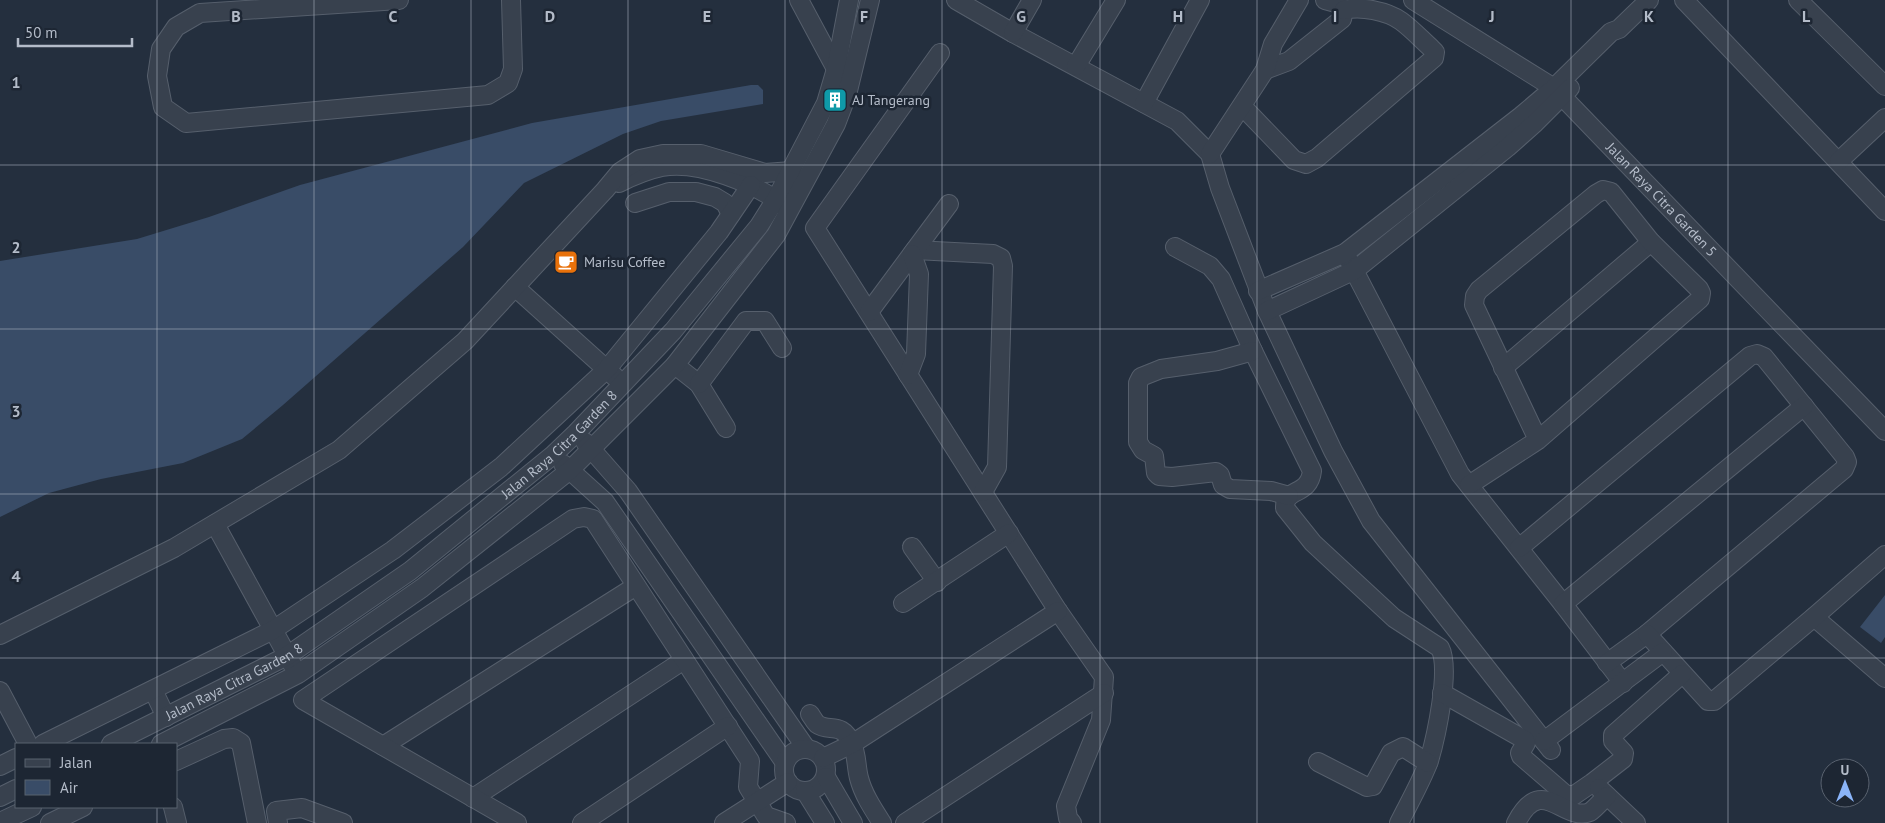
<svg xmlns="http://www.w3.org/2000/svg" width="1885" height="823" viewBox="0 0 1885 823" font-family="'PT Sans',sans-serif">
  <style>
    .water { fill: #394c67 }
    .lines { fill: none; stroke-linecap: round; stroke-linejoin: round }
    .minor-casing { stroke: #565f6c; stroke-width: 20 }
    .minor { stroke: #38414e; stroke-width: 18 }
    .grid { fill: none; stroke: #b4bcc9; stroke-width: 1; stroke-opacity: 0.55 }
    .labels { text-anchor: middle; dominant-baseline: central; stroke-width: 5; stroke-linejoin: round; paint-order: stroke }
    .poi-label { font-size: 14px; fill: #b4bcc9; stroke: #1d2633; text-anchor: start }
    .street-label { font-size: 14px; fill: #b4bcc9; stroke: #1d2633 }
    .grid-label { font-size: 16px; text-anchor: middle; font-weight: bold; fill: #b4bcc9; stroke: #1d2633; stroke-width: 5; stroke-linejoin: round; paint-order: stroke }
  </style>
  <rect width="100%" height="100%" fill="#242f3e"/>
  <!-- water -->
  <path class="water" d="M751 85H758L763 90V104L661 121 623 134 524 183 463 247 283 405 242 439 183 463 101 479 49 493 0 517V261L137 239 209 217 300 185 532 123Z
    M1885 595V637L1881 643 1860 627Z"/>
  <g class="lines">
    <!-- minor casing -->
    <g class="minor-casing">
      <g id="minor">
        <path d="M399 0 200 13 176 27 161 49 157 76 163 107 186 123 488 95 508 83 513 69 511 0"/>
        <path d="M799 0 836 69 840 70"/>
        <path d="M956 0 1013 33 1177 121 1210 154 1220 188 1267 311 1333 451 1371 521 1551 750"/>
        <path d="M1325 0 1336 3 1344 10"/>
        <path id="s1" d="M1413 0 1554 88 1885 431"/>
        <path d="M1684 0 1885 211"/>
        <path d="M1798 0 1885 86"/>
        <path d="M1013 33 1032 0"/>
        <path d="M940 53 815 228 1058 611 1104 677 1101 720 1066 806 1068 818 1072 823"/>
        <path d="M1076 66 1116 0"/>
        <path d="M1265 70 1289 61 1342 19 1344 10"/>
        <path d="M1144 103 1200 0"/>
        <path d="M1242 106 1294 160 1306 164 1317 158 1434 58 1435 52 1431 48C1421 39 1412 29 1401 21 1387 11 1361 6 1344 10"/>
        <path d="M1210 154 1265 70 1273 44 1299 0"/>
        <path d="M1839 161 1885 118"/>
        <path d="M619 183C633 176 647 170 662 167 699 160 755 184 784 205"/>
        <path d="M635 203 669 192H696L715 197 725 203 731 214"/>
        <path d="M1175 247 1210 266 1221 279 1253 351 1312 471C1309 497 1284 487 1285 508L1313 543 1394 618 1440 648C1451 669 1436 737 1429 761 1421 782 1409 803 1399 823"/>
        <path d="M915 250 993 254 1001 258 1003 266 997 467 983 492"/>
        <path d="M1345 253 1460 474 1563 604 1623 683"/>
        <path d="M515 287 615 377"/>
        <path d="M1258 291 1345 253 1521 116 1554 88 1611 32 1619 29 1649 0"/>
        <path d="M1267 311 1355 270 1508 147 1535 123 1570 88"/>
        <path d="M869 312 949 204"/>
        <path d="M1253 351 1217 361 1161 369 1141 377 1138 383V442L1143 450 1154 456 1156 473 1159 476 1172 477 1216 472 1220 475 1223 485 1230 489 1271 491 1289 496"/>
        <path d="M675 365 699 384 726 428"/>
        <path d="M1503 368 1651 242"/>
        <path d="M908 375 916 354 919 274 912 254"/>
        <path d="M699 384 746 321H765L782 348"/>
        <path d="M585 442 628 491 806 748"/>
        <path d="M563 464 605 502 785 763"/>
        <path d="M1469 485 1538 440 1700 299 1701 293 1699 289 1651 242 1611 192 1603 190 1596 194 1479 290 1475 296 1474 305 1538 440"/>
        <path d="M215 524 293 666"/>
        <path d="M912 547 937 582"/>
        <path d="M1519 548 1750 356 1757 354 1764 357 1845 457 1847 462 1844 469 1647 634 1607 663"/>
        <path d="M903 603 1009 533"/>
        <path d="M1563 604 1804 406"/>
        <path d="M1814 617 1885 678"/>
        <path d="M1647 634 1708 701H1714L1814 617 1885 555"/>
        <path d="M0 635 174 548 339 450 465 341 605 190 620 172 640 159 663 154H701L765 173 792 171"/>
        <path d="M153 690 166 717"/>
        <path d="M0 691 28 744"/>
        <path d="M1442 693 1525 740 1526 743 1520 753 1521 756 1565 794 1573 796 1592 783 1623 759 1624 753 1613 741V735L1682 674"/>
        <path d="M810 714C812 717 814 721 817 724 829 733 841 720 852 744 857 754 856 767 859 778 863 794 873 809 882 823"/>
        <path d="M1544 741 1663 652"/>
        <path d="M43 744 273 630 393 550 501 467 607 369 719 232 751 185"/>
        <path id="s2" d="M111 744 287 656 410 571 553 455 576 433 673 331 759 226 776 199 826 103 836 69 849 0"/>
        <path d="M161 744 298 674 422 588 570 470 675 365 776 235 790 209 836 124 847 95 870 0"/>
        <path d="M383 746 636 586"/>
        <circle cx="805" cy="770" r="21"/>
        <path d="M823 758 852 744 1058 611"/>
        <path d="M176 761 224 739 233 738 241 743 257 823"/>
        <path d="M1318 762 1367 787 1373 786 1391 753 1403 747 1428 763"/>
        <path d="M0 766 16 758"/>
        <path d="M826 777 853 823"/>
        <path d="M1599 788 1636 823"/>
        <path d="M805 791 825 823"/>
        <path d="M0 797 16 789"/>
        <path d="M473 798 684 660"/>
        <path d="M173 807 177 823"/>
        <path d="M0 822 32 807"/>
        <path d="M50 823 83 807"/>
        <path d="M278 823 276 811 302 808 343 823"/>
        <path d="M517 823 303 700 573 519 584 517 593 519 750 761 748 787 766 816 786 823"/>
        <path d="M582 823 728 726"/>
        <path d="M724 823 788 782"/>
        <path d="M905 823 1104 693"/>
        <path d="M1516 823C1542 772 1563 823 1590 812 1596 808 1602 800 1607 796"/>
      </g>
    </g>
    <!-- minor -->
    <use href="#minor" class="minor"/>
  </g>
  <!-- grid -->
  <path class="grid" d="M157 0V744M314 0V823M471 0V823M628 0V823M785 0V823M942 0V823M1100 0V823M1257 0V823M1414 0V823M1571 0V823M1728 0V823M0 165H1885M0 329H1885M0 494H1885M0 658H1885M157 807V823"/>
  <!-- icons -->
  <defs>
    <g id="building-square" transform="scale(1.25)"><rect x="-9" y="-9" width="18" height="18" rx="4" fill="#0f9aa8" stroke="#1d2633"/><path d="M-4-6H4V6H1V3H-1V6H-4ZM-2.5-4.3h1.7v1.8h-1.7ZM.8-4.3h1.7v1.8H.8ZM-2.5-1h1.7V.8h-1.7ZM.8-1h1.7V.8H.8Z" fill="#fff"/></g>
    <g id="cafe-square" transform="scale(1.25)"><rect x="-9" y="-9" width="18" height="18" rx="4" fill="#e8710a" stroke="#1d2633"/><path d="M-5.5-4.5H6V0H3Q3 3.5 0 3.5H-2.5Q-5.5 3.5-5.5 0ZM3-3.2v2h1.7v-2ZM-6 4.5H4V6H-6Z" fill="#fff"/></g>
  </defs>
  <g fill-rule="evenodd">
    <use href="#building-square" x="835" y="100"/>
    <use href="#cafe-square" x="566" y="262"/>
  </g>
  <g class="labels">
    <!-- poi labels -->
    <g class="poi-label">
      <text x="852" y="100">AJ Tangerang</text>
      <text x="584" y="262">Marisu Coffee</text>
    </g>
    <!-- street labels -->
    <g class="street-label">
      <text stroke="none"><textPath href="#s1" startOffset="321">Jalan Raya Citra Garden 5</textPath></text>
      <text stroke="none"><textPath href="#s2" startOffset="542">Jalan Raya Citra Garden 8</textPath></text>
      <text stroke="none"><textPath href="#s2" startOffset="138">Jalan Raya Citra Garden 8</textPath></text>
    </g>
  </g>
  <g class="grid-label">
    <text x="236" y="22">B</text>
    <text x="393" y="22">C</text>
    <text x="550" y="22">D</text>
    <text x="707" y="22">E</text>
    <text x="864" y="22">F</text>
    <text x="1021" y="22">G</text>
    <text x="1178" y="22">H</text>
    <text x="1335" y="22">I</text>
    <text x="1492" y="22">J</text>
    <text x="1649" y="22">K</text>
    <text x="1806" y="22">L</text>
    <text x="16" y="88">1</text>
    <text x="16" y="253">2</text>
    <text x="16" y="417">3</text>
    <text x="16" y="582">4</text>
  </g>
  <!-- legend -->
  <rect x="15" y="743" width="162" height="65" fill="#1d2633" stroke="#59626f"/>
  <rect x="25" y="759" width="25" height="8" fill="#38414e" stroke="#59626f"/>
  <text x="60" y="768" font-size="15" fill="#b4bcc9">Jalan</text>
  <rect x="25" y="780" width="25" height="15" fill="#394c67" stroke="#59626f"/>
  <text x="60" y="793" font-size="15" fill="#b4bcc9">Air</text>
  <!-- north arrow -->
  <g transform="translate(1845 783)"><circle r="24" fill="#1d2633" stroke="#59626f"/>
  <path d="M0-4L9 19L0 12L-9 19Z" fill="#8ab4f8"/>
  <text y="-8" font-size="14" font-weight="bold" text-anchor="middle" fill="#b4bcc9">U</text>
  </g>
  <!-- scale -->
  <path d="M18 38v8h114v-8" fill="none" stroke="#b4bcc9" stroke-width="2.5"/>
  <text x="25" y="38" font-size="15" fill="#b4bcc9" stroke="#1d2633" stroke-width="4" paint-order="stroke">50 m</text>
</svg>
